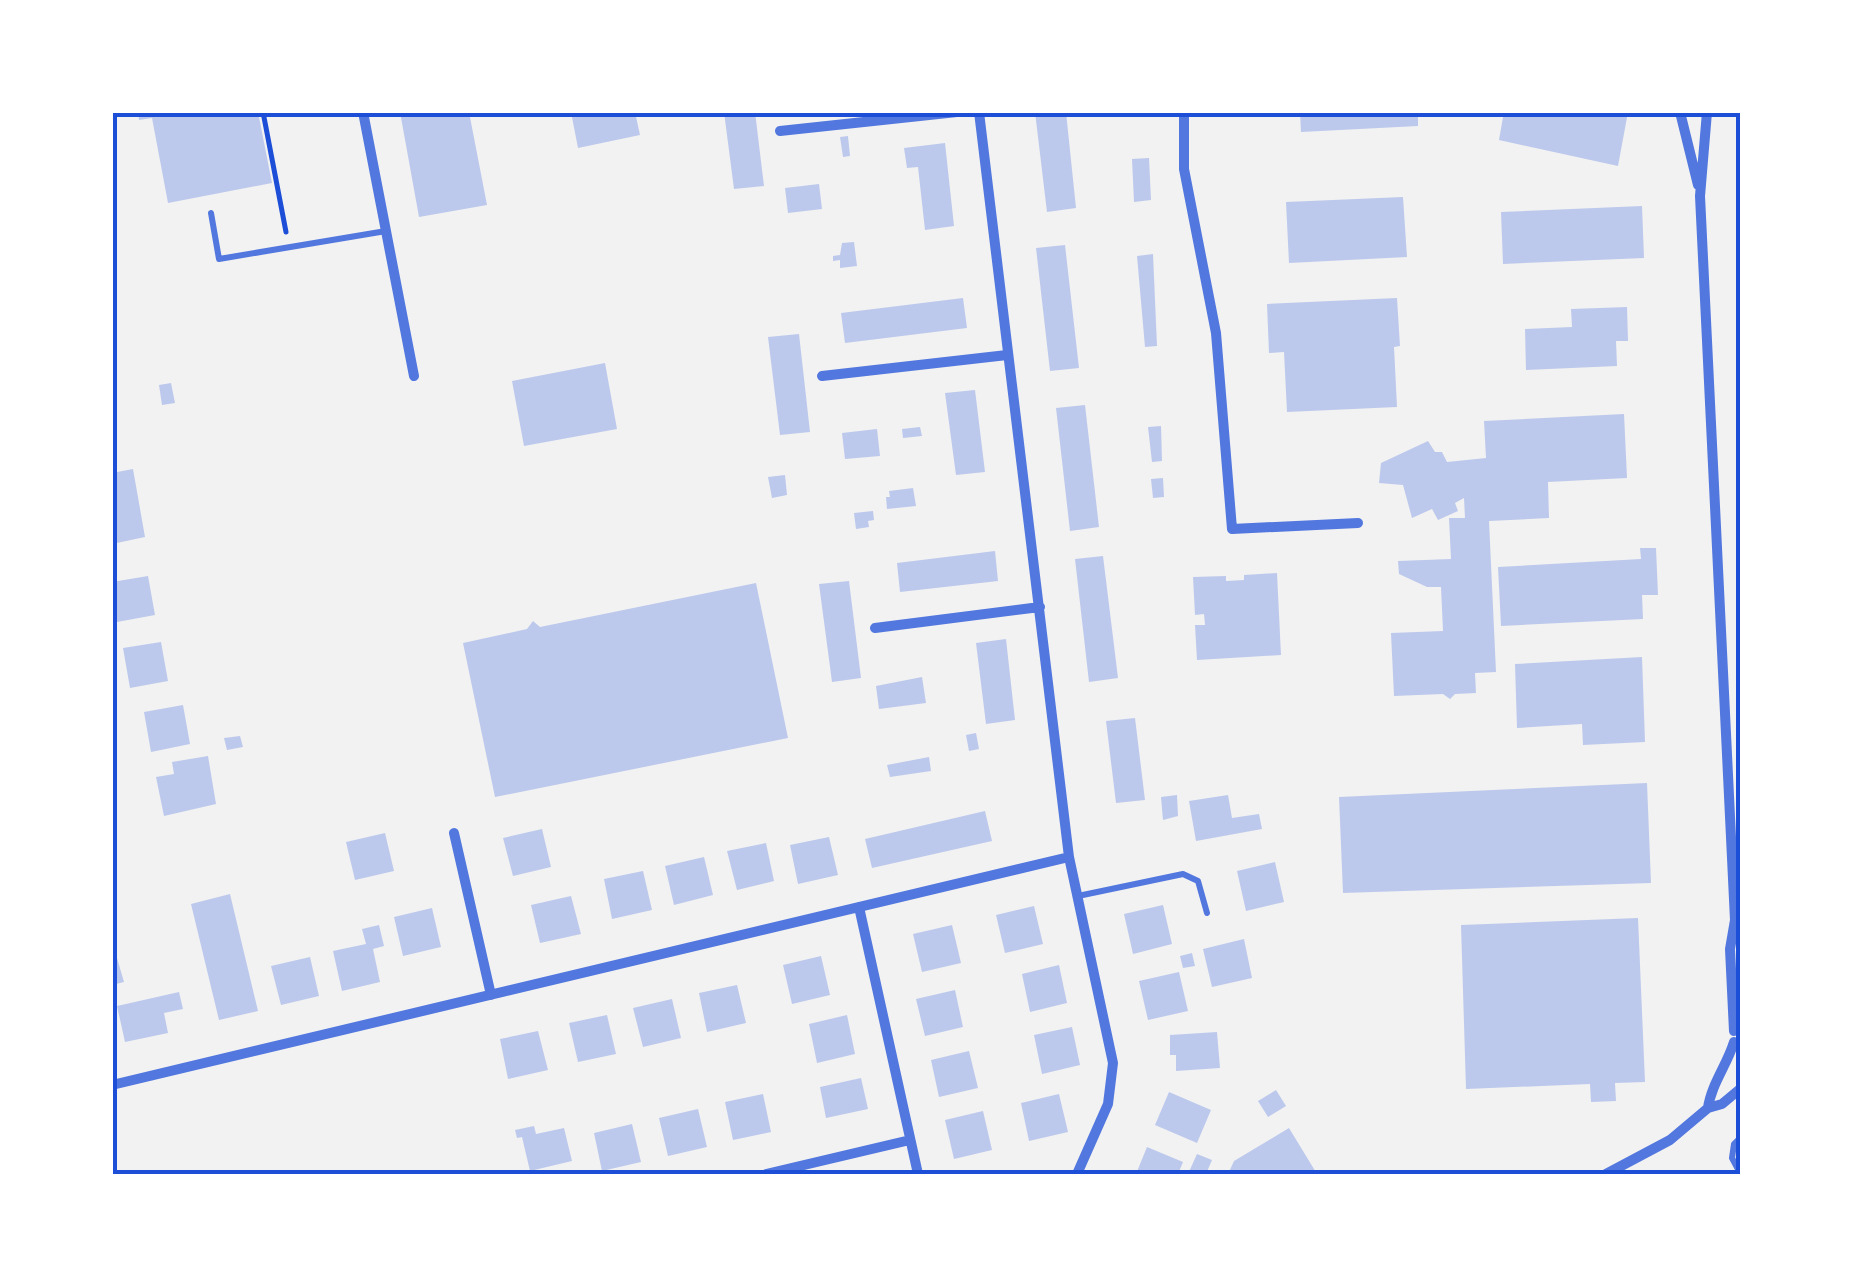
<svg xmlns="http://www.w3.org/2000/svg" width="1853" height="1287" viewBox="0 0 1853 1287" font-family="Figtree,sans-serif">
  <style>
    .building { fill: #bdc9ec }
    .lines { fill: none; stroke-linecap: round; stroke-linejoin: round }
    .path { stroke: #1d4ed8; stroke-width: 5 }
    .service { stroke: #5277de; stroke-width: 6 }
    .minor { stroke: #5277de; stroke-width: 10 }
    .neatline { fill: none; stroke: #1d4ed8; stroke-width: 4 }
  </style>
  <rect width="100%" height="100%" fill="#f2f2f2"/>
  <!-- building -->
  <path class="building" d="M138 112H258L272 183 168 203 152 118 139 120Z
    M400 112H469L487 205 419 217Z
    M571 112H635L640 135 578 148Z
    M724 112H755L764 186 734 189Z
    M1035 112H1066L1076 208 1047 212Z
    M1300 112H1418V126L1301 132Z
    M1488 112H1628L1618 166 1499 140 1503 117Z
    M848 136 850 156 843 157 840 137Z
    M945 143 954 226 925 230 918 167 907 168 904 148Z
    M1149 158 1151 200 1134 202 1132 159Z
    M819 184 822 209 788 213 785 188Z
    M1403 197 1407 257 1289 263 1286 202Z
    M1642 206 1644 258 1503 264 1501 212Z
    M854 242 857 266 840 268V260L833 261V256L840 255 842 243Z
    M1065 245 1079 368 1050 371 1036 248Z
    M1153 254 1157 346 1145 347 1137 256Z
    M963 298 967 328 845 343 841 313Z
    M1397 298 1400 346 1394 347 1397 407 1287 412 1284 352 1269 353 1267 304Z
    M1627 307 1628 341H1616L1617 366 1526 370 1525 329 1572 327 1571 309Z
    M799 334 810 432 780 435 768 337Z
    M605 363 617 429 524 446 512 381Z
    M171 383 175 403 162 405 159 385Z
    M975 390 985 472 956 475 945 393Z
    M1085 405 1099 527 1070 531 1056 408Z
    M1624 414 1627 478 1548 482 1549 518 1489 521 1496 672 1475 673 1476 693 1455 694 1450 699 1443 694 1394 696 1391 633 1443 631 1441 587H1427L1399 574 1398 561 1451 559 1449 518H1465L1464 498 1455 503 1458 511 1438 520 1432 509 1412 518 1403 485 1379 483 1381 463 1428 441 1435 452H1442L1447 462 1486 458 1484 421Z
    M1161 426 1162 461 1152 462 1148 427Z
    M920 427 922 436 903 438 902 429Z
    M877 429 880 456 845 459 842 433Z
    M133 469 145 537 112 544V473Z
    M785 475 787 495 772 498 768 477Z
    M1163 478 1164 497 1153 498 1151 479Z
    M913 488 916 506 887 509 886 497H890L889 491Z
    M873 511 874 520 868 521 869 527 856 529 854 513Z
    M1640 548H1656L1658 595H1642L1643 619 1501 626 1498 567 1641 559Z
    M995 551 998 581 900 592 897 563Z
    M1103 556 1118 678 1089 682 1075 559Z
    M1277 573 1281 655 1197 660 1195 625H1205L1204 614 1195 615 1193 577 1226 576V581L1244 580V575Z
    M148 576 155 615 117 622 112 582Z
    M849 581 861 678 832 682 819 584Z
    M756 583 788 738 495 797 463 643 527 629 533 621 540 627Z
    M1006 639 1015 720 986 724 976 643Z
    M161 642 168 681 130 688 123 648Z
    M1642 657 1645 742 1583 745 1582 724 1517 728 1515 664Z
    M922 677 926 703 879 709 876 686Z
    M183 705 190 744 151 752 144 712Z
    M1135 718 1145 800 1116 803 1106 721Z
    M976 733 979 749 969 751 966 735Z
    M240 736 243 747 227 750 224 738Z
    M208 756 216 804 164 816 156 777 174 774 172 762Z
    M929 757 931 771 890 777 887 765Z
    M1647 783 1651 883 1343 893 1339 797Z
    M1177 795 1178 816 1163 820 1161 797Z
    M1228 795 1232 818 1259 814 1262 829 1196 841 1189 801Z
    M985 811 992 841 872 868 865 839Z
    M542 829 551 867 513 876 503 838Z
    M385 833 394 871 355 880 346 842Z
    M829 837 838 875 798 884 790 845Z
    M766 843 774 881 737 890 727 851Z
    M704 857 713 895 674 905 665 866Z
    M1275 862 1284 902 1246 911 1237 871Z
    M643 871 652 910 612 919 604 879Z
    M230 894 258 1011 219 1020 191 904Z
    M571 896 581 934 540 943 531 905Z
    M1163 905 1172 944 1133 954 1124 914Z
    M1034 906 1043 944 1005 953 996 915Z
    M432 908 441 947 403 956 394 917Z
    M1638 918 1645 1082 1615 1083 1616 1101 1591 1102 1590 1084 1466 1089 1461 925Z
    M379 925 384 946 373 949 380 982 342 991 333 951 366 944 362 929Z
    M952 925 961 963 922 972 913 934Z
    M1244 939 1252 978 1212 987 1203 949Z
    M112 941 124 982 112 985Z
    M1192 953 1195 966 1183 968 1180 956Z
    M821 956 830 995 792 1004 783 965Z
    M310 957 319 996 281 1005 271 966Z
    M1059 965 1067 1003 1030 1012 1022 974Z
    M1179 972 1188 1011 1148 1020 1139 981Z
    M737 985 746 1023 707 1032 699 993Z
    M955 990 963 1027 925 1036 916 999Z
    M179 992 183 1009 164 1013 168 1033 125 1042 117 1006Z
    M672 999 681 1038 643 1047 633 1008Z
    M607 1015 616 1054 578 1062 569 1023Z
    M847 1015 855 1054 817 1063 809 1024Z
    M1072 1027 1080 1065 1042 1074 1034 1035Z
    M538 1031 548 1070 508 1079 500 1039Z
    M1217 1032 1220 1068 1176 1071V1055H1170V1035Z
    M969 1051 978 1088 939 1097 931 1060Z
    M861 1078 868 1109 826 1118 820 1087Z
    M1276 1090 1286 1106 1268 1117 1258 1101Z
    M1169 1092 1211 1110 1197 1143 1155 1125Z
    M763 1094 771 1132 733 1140 725 1102Z
    M1059 1094 1068 1132 1029 1141 1021 1103Z
    M698 1109 707 1147 668 1156 659 1118Z
    M983 1111 992 1150 954 1159 945 1120Z
    M632 1124 641 1162 602 1171 594 1133Z
    M534 1126 536 1134 564 1128 572 1161 530 1171 522 1137 517 1138 515 1130Z
    M1289 1128 1317 1174H1228L1234 1161Z
    M1147 1147 1183 1162 1178 1174H1136Z
    M1197 1154 1212 1160 1206 1174H1188Z"/>
  <g class="lines">
    <!-- path -->
    <path class="path" d="M263 112 286 232"/>
    <!-- service -->
    <path class="service" d="M211 213 219 259 386 231
      M1078 896 1183 874 1198 881 1207 913
      M1740 1138 1734 1144 1732 1158 1740 1173"/>
    <!-- minor -->
    <path class="minor" d="M363 112 414 376
      M979 112 1069 857 1113 1063 1108 1104 1077 1174
      M1184 112V169L1216 333 1232 529 1358 523
      M1680 112 1698 185
      M1707 112 1700 196 1735 920 1730 949 1734 1031
      M780 131 957 112
      M822 376 1007 355
      M875 628 1040 607
      M454 833 491 995
      M859 907 918 1174
      M112 1085 1069 857
      M1708 1108C1711 1085 1727 1065 1734 1042
      M766 1174 910 1140
      M1606 1174 1670 1140 1708 1108 1722 1104 1740 1089"/>
  </g>
  <!-- border -->
  <rect width="1853" height="1287" fill="none" stroke="#ffffff" stroke-width="230"/>
  <rect x="115" y="115" width="1623" height="1057" class="neatline"/>
</svg>
